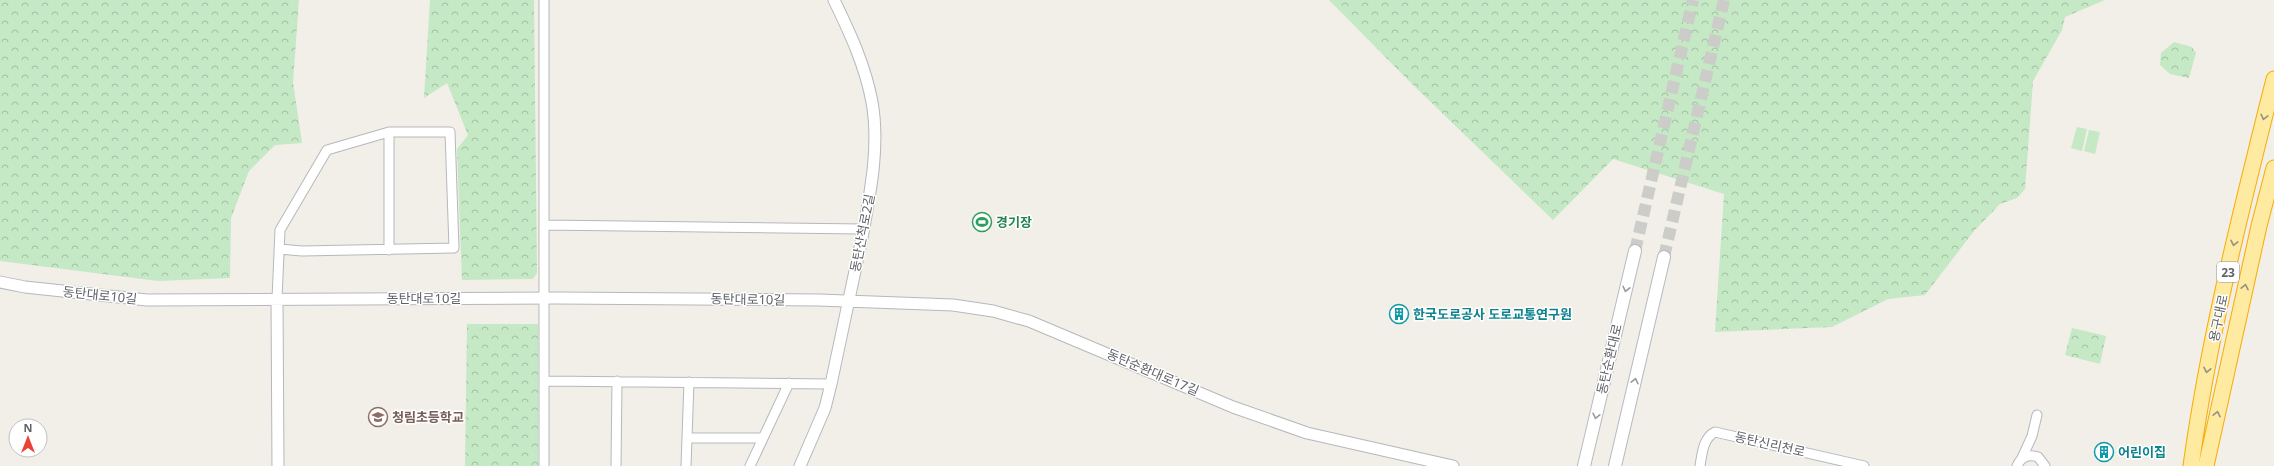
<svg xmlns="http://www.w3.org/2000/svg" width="2274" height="466" viewBox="0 0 2274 466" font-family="'Noto Sans','Noto Sans KR',sans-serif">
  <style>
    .grass { fill: #c5e8c5 }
    .forest { fill: url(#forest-crowns) }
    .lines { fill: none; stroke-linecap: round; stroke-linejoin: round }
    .secondary-tunnel { stroke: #ccccc8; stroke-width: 12; stroke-dasharray: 12 6; stroke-linecap: butt }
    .minor-casing { stroke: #b5b8bc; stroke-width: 11 }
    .tertiary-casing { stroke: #b5b8bc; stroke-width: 13 }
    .secondary-casing { stroke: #b6babf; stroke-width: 14 }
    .trunk-casing { stroke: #f9ab00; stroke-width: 17 }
    .minor { stroke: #fff; stroke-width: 9 }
    .tertiary { stroke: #fff; stroke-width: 11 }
    .secondary { stroke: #fff; stroke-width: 12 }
    .trunk { stroke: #feeaa1; stroke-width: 15 }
    .oneway { stroke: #97927c }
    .oneway2 { stroke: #979a9d }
    .labels { text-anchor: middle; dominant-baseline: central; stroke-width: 3; stroke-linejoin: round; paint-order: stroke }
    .shield { fill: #fff; stroke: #8f9295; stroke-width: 1 }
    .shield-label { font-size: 12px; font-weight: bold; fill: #5f6368 }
    .leisure-label { font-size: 13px; font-weight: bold; fill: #27864d; stroke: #fff; text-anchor: start }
    .street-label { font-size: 13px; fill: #5f6368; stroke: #fff }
    .culture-label { font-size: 13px; font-weight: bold; fill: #0d838f; stroke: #fff; text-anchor: start }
    .education-label { font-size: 13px; font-weight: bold; fill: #785e54; stroke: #fff; text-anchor: start }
  </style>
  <defs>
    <pattern id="forest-crowns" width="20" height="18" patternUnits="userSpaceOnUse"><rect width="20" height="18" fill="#c5e8c5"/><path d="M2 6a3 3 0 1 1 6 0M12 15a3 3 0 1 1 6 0" fill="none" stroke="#a3c0a4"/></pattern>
  </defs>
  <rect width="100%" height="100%" fill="#f1efe8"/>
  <!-- grass -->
  <path class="grass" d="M2077 127 2087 129 2082 151 2071 148Z
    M2089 130 2100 132 2095 154 2084 151Z"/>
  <!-- forest -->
  <path class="forest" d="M0 0H299L293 82 302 143 275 145 249 171 231 218 230 278 158 281 0 261Z
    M430 0H534L537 273 533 279 462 280 457 149 468 135 447 83 424 98Z
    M1329 0H2105L2065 17 2062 30 2033 81 2025 189 2017 198 2000 204 1974 231 1925 295 1888 299 1832 327 1715 332 1724 194 1613 159 1553 220 1409 81Z
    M2174 42 2192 47 2196 53 2189 78 2170 74 2160 65 2161 53Z
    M467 324H538V466H465Z
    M2072 328 2106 336 2100 364 2065 355Z"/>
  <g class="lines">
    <!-- secondary-tunnel -->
    <path class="secondary-tunnel" d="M1635 251 1693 0
      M1664 257 1724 0"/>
    <!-- minor casing -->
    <g class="minor-casing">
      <path id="minor" d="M544 0V466
        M389 132V250
        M544 225 863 229
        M277 299 280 230 327 150 389 132H450L454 248 302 251 279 249
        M545 381 831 384
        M687 438H763
        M2021 460 2032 436 2037 415
        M616 466 617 381
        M686 466 689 382
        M750 466 789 383
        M1700 466C1702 454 1703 438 1715 432L1864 466
        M2017 466C2021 456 2029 454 2038 457L2045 466"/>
    </g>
    <!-- tertiary casing -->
    <g class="tertiary-casing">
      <path id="tertiary" d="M0 282 25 287 147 300 557 298 819 300 953 305 993 311 1029 321 1233 407 1307 433 1453 466
        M277 299 278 466
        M800 466 825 408 831 384C841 335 852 287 862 238 870 194 880 147 872 102 865 65 850 33 834 0"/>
    </g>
    <!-- secondary casing -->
    <g class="secondary-casing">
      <path id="secondary" d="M1584 466 1635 251
        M1615 466 1664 257"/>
    </g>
    <!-- trunk casing -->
    <g class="trunk-casing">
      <path id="trunk" d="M2191 466C2209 335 2242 207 2274 79
        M2206 466 2259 226 2274 168"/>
    </g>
    <!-- minor -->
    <use href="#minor" class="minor"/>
    <!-- tertiary -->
    <use href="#tertiary" class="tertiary"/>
    <!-- secondary -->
    <use href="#secondary" class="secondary"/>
    <!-- trunk -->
    <use href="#trunk" class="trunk"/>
  </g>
  <!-- one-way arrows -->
  <defs><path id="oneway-chevron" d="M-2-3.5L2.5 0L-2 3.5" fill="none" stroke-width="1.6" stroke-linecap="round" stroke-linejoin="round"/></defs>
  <g class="oneway">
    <use href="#oneway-chevron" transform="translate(2264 117) rotate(104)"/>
    <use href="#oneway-chevron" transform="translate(2234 243) rotate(102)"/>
    <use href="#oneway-chevron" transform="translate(2245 287) rotate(-78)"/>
    <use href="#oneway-chevron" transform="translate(2207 370) rotate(102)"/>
    <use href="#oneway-chevron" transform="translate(2217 414) rotate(-78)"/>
  </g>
  <g class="oneway2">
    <use href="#oneway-chevron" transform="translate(1626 289) rotate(103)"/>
    <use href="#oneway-chevron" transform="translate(1635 381) rotate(-77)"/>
    <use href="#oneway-chevron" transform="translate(1596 416) rotate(103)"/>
  </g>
  <!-- icons -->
  <defs>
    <g id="stadium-ring" transform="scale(1)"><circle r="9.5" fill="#fff" stroke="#2e9e5b" stroke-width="1.5"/><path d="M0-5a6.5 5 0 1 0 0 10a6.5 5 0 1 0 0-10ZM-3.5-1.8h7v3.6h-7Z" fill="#2e9e5b"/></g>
    <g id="building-ring" transform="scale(1)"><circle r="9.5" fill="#fff" stroke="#0f9aa8" stroke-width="1.5"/><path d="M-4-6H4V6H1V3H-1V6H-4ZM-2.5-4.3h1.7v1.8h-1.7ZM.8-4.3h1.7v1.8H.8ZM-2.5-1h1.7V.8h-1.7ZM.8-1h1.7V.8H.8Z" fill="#0f9aa8"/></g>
    <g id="school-ring" transform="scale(1)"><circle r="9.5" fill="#fff" stroke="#8d6e63" stroke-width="1.5"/><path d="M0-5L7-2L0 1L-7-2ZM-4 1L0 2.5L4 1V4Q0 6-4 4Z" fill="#8d6e63"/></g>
  </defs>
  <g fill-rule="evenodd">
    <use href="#stadium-ring" x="982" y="222"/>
    <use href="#building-ring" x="1399" y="314"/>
    <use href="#school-ring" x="378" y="417"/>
    <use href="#building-ring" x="2104" y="452"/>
  </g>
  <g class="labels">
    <!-- shield labels -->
    <rect class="shield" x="2217" y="262" width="22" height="20" rx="3"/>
    <g class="shield-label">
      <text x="2228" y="272">23</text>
    </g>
    <!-- leisure labels -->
    <g class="leisure-label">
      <text x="996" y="222">경기장</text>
    </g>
    <!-- street labels -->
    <g class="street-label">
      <text transform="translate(862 233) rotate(-79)">동탄산척로2길</text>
      <text transform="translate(100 295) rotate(6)">동탄대로10길</text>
      <text x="424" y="298">동탄대로10길</text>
      <text transform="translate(748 299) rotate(1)">동탄대로10길</text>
      <text transform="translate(2218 318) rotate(-78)">용구대로</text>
      <text transform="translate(1609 359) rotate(-77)">동탄순환대로</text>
      <text transform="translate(1153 372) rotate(23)">동탄순환대로17길</text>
      <text transform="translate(1770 444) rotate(13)">동탄신리천로</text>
    </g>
    <!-- culture labels -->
    <g class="culture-label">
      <text x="1413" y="314">한국도로공사 도로교통연구원</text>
      <text x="2118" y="452">어린이집</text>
    </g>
    <!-- education labels -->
    <g class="education-label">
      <text x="392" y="417">청림초등학교</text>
    </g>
  </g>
  <!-- north arrow -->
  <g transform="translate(28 438)"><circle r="19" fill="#ffffff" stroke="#bfc1c3"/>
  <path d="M0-3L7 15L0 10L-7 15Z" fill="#ea4335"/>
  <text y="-6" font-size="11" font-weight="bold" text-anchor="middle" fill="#5f6368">N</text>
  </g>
</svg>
